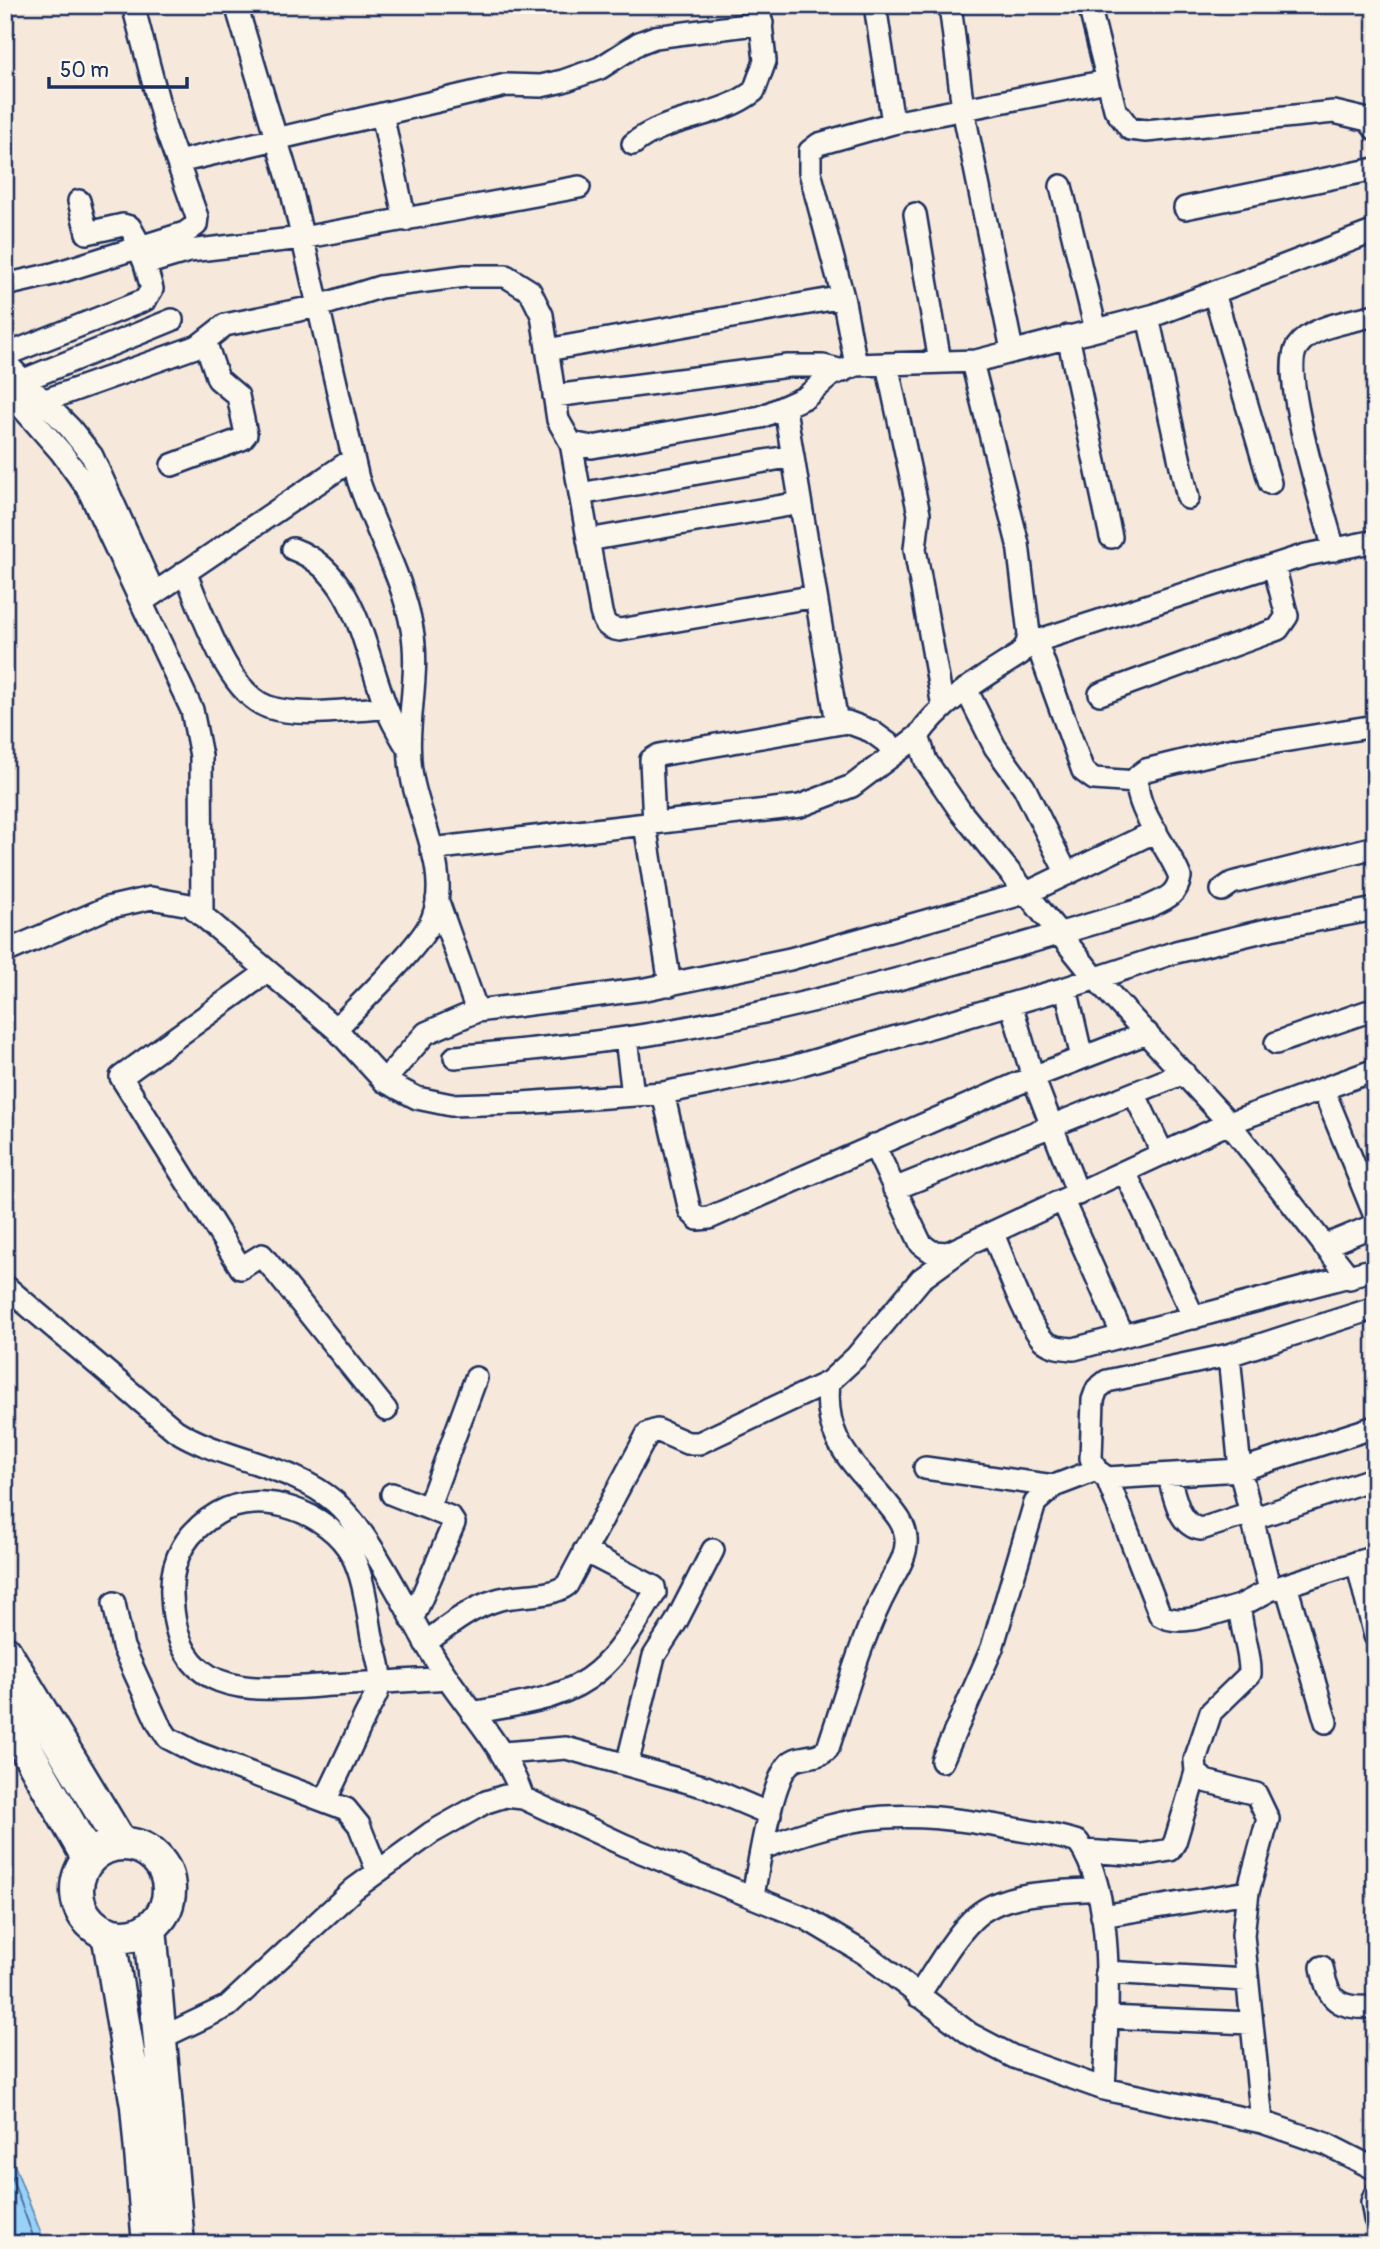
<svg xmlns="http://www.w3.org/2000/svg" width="1380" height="2249" viewBox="0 0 1380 2249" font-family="Pangolin,sans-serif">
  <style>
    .water { fill: #98d2f8; stroke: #6691ba; stroke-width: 2 }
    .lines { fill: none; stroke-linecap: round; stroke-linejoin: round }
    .shore { stroke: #4d709c; stroke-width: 2 }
    .minor-casing { stroke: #1b2f5e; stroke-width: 26 }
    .highway-casing { stroke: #1b2f5e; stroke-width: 37 }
    .minor { stroke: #fbf7ec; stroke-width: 21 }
    .highway { stroke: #fbf7ec; stroke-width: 32 }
  </style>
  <rect width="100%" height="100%" fill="#f6e8db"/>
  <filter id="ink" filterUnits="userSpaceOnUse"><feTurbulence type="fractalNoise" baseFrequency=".0143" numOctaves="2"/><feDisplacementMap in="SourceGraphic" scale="14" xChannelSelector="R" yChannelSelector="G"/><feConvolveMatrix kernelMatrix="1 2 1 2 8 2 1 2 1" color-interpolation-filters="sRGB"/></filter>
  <g filter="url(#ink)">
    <!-- water -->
    <path class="water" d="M5 2141 42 2236V2244H5Z"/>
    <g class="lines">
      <!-- shore -->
      <path class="shore" d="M5 2160 36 2244"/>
      <!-- minor casing -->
      <g class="minor-casing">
        <path id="minor" d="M236 5 291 188 358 479C374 529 403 576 412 629 421 678 403 728 412 777 420 822 450 872 433 917 424 944 358 1005 336 1029
          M875 5 893 123
          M950 5 963 109 1012 350
          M1089 5 1115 109 1130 129 1146 131 1334 112 1368 120 1375 129
          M382 114 405 220
          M633 144C668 115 719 119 754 91L765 61 759 5
          M178 162 506 85 541 86 563 81 600 68 639 43 655 37 762 23
          M1061 186 1096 330
          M79 201 87 233 123 225 130 227 141 247 143 259
          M1185 208 1375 169
          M915 214 940 362
          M5 285 53 274 185 233 196 225 197 217 165 127 133 5
          M1214 293 1270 483
          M1148 317 1188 498
          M1068 336 1111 537
          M547 350 843 297
          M5 355 145 300 152 289 145 264 189 251 302 238 579 187
          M5 362 70 428 92 456 154 593
          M887 364 919 514 915 549 943 707
          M856 365 843 297 810 172V151L819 144 893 123 1107 81
          M24 380 172 320
          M5 388 61 452 88 489 192 710 201 756 202 914
          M554 396 788 366H823L843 371
          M43 401 198 346 225 325 319 306 380 287 465 276H506L530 291 542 315 558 420 571 443 592 447 761 417 806 397 831 375 856 365 976 361
          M785 409 837 723
          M571 443 601 612C604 624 607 628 620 630L816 596
          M172 465 242 439 246 434 238 396 218 379 205 341
          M580 494 793 456
          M588 540 800 503
          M293 549C358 573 364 653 387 709 392 723 400 735 407 747
          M1334 550C1325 514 1279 374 1297 347 1312 325 1351 322 1375 315
          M185 572C202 610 226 692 268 707 299 718 353 709 386 708
          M143 601 353 459
          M1036 641 1083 771 1094 779 1137 782
          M1027 644 1306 555 1375 541
          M966 689 995 747 1024 787 1067 874
          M1100 694 1278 629 1287 616 1274 566
          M654 823 651 760 659 755 847 722 871 731 897 750
          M645 824 670 985
          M431 849 800 806 852 786 918 736
          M1222 890 1232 883 1375 847
          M437 899 477 1011
          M5 952 107 908 151 898 190 905 336 1029 384 1081 417 1098 451 1105 522 1103 663 1093 792 1067 1066 988 1176 952 1271 929 1375 909
          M268 971 121 1077 241 1268 262 1255 386 1410
          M1066 988 1082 1058
          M1011 1004 1033 1077 1078 1194
          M626 1038 633 1095
          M1276 1043 1375 1009
          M455 1057C521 1050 586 1045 651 1034 819 1006 983 956 1146 908 1162 900 1177 897 1180 877 1170 849 1131 805 1138 776L1146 770 1228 750 1375 726
          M384 1081 426 1033 477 1011 646 989 790 959 1029 892 1156 831
          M1323 1089 1375 1216
          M663 1093 690 1211 698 1219 709 1218 1033 1077 1147 1033
          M1134 1093 1163 1154
          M874 1145 921 1244 932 1252 948 1253 1229 1123 1375 1070
          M1125 1172 1194 1318
          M894 1189 1184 1073
          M1063 1201 1123 1336
          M993 1234C1004 1259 1026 1323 1043 1340 1052 1348 1063 1348 1074 1349L1375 1269
          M1324 1246 1375 1225
          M1350 1278 1229 1123 1096 979 961 812 926 761 918 736C944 699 983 678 1020 654L1027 644 1029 634 1018 544 974 370 976 361 1155 315 1375 231
          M5 1286 175 1430C224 1461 291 1464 335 1502 371 1533 409 1616 435 1659 465 1708 504 1743 523 1798
          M1375 1308 1229 1355 1107 1381 1097 1389 1093 1400 1091 1458 1096 1470 1107 1478 1240 1470 1375 1427
          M1229 1355 1240 1470 1270 1590
          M925 1468 1054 1486
          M1168 1475C1175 1495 1178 1526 1201 1529L1250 1513
          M1107 1478 1160 1615C1181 1628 1217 1612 1240 1606
          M392 1494 450 1517 454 1523 412 1620
          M428 1508 476 1378
          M1252 1519 1375 1478
          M1357 1562 1375 1636
          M1286 1585 1326 1722
          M114 1603 123 1647 158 1723 168 1738 197 1753 346 1809 359 1825 377 1870
          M425 1643C448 1626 470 1608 497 1600 519 1593 550 1598 567 1585L648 1433 657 1430 687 1443H699L829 1382 856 1357 921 1279 968 1245
          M472 1713C515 1704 564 1701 598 1671 622 1651 638 1619 655 1593L654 1587 584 1551
          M504 1753 566 1748 706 1787 770 1814
          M942 1761 992 1648 1035 1503 1054 1486 1096 1470
          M627 1765 654 1656 676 1622 713 1550
          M326 1799C339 1772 352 1745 364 1718 369 1707 378 1695 380 1684 383 1671 375 1650 372 1637 367 1610 365 1580 352 1555 329 1512 261 1488 218 1513 187 1531 170 1559 172 1595 176 1701 250 1691 331 1685 369 1683 408 1681 447 1678
          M763 1848C859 1811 904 1810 1004 1827 1029 1832 1055 1834 1078 1842 1117 1894 1107 2025 1104 2089
          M1085 1851 1142 1855 1170 1850 1175 1842 1196 1772
          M753 1896C758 1868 771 1782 789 1764 800 1753 817 1761 828 1748 846 1695 861 1637 888 1587 895 1572 908 1556 906 1538 905 1524 895 1513 886 1502 851 1460 823 1440 829 1382
          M1102 1916 1248 1892
          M1322 1967C1328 2002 1339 2009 1375 2007
          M1106 1972 1246 1980
          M918 1996C935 1971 951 1941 972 1920 1003 1889 1058 1893 1098 1889
          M1106 2017 1251 2023
          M161 2038 228 2006 354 1889 431 1833 486 1802 505 1796 523 1798 624 1845 807 1919 864 1953 970 2034 1014 2057 1104 2089 1262 2122 1326 2144 1375 2169
          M1262 2122 1243 1935 1248 1892 1268 1819 1256 1794 1205 1781 1196 1772 1195 1760 1211 1712 1250 1674C1251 1651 1240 1630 1240 1606L1270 1590 1375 1557
          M1375 2194 1372 2202 1375 2219"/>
      </g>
      <!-- highway casing -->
      <g class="highway-casing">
        <path id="highway" d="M5 1652 121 1844
          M5 1712 89 1859
          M77 1890a46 46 0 1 1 92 0a46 46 0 1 1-92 0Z
          M150 1928 178 2244
          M108 1933 137 2106 149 2244"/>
      </g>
      <!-- minor -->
      <use href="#minor" class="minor"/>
      <!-- highway -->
      <use href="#highway" class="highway"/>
    </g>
  </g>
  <!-- margin -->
  <rect width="1380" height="2249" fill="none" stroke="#fbf7ec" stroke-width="28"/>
  <rect x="14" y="14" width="1352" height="2221" fill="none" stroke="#1b2f5e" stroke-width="2.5" filter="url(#ink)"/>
  <!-- scale -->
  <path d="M49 77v10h138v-10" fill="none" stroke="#1b2f5e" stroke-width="3.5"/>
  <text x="60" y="77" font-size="21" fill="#1b2f5e" stroke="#fbf7ec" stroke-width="5" paint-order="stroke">50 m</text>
</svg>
